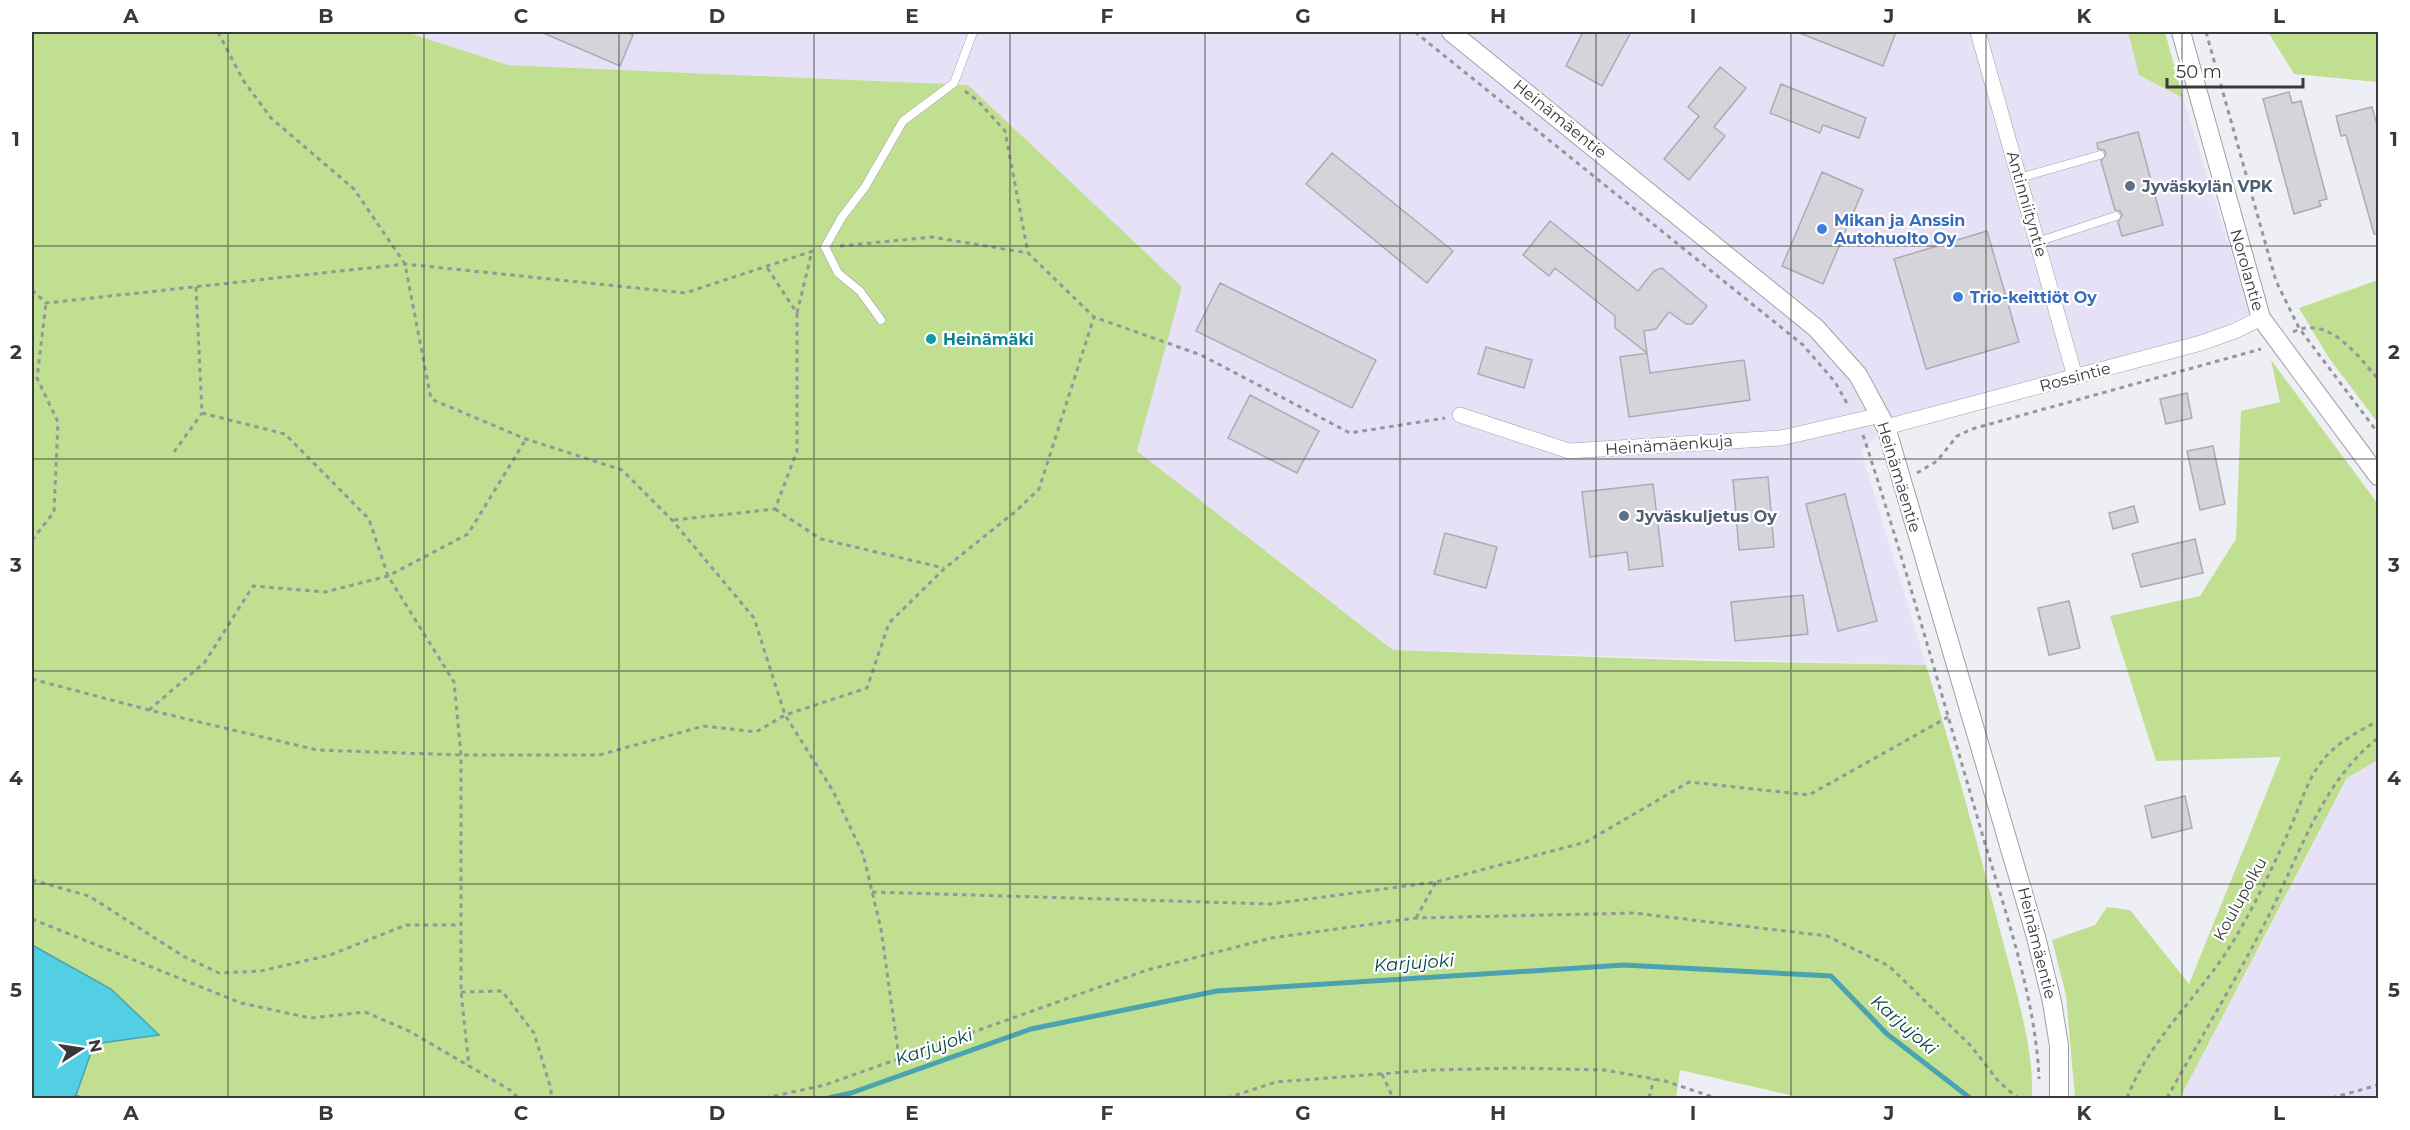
<svg xmlns="http://www.w3.org/2000/svg" width="2410" height="1130" viewBox="0 0 2410 1130" font-family="Montserrat,sans-serif">
  <style>
    .industrial { fill: #e7e1f7 }
    .green { fill: #c1df90 }
    .water { fill: #53cfe3; stroke: #4ba2b1; stroke-width: 1.5 }
    .lines { fill: none; stroke-linecap: round; stroke-linejoin: round }
    .stream { stroke: #4ba2b1; stroke-width: 5 }
    .building { fill: #d5d4da; stroke: #adabb2; stroke-width: 1.5 }
    .service-casing { stroke: #9fa0a6; stroke-width: 9 }
    .minor-casing { stroke: #9fa0a6; stroke-width: 16 }
    .tertiary-casing { stroke: #9fa0a6; stroke-width: 20 }
    .path { stroke: #95959a; stroke-width: 3; stroke-dasharray: 4.5 4.5; stroke-linecap: butt }
    .service { stroke: #fff; stroke-width: 8 }
    .minor { stroke: #fff; stroke-width: 15 }
    .tertiary { stroke: #fff; stroke-width: 18 }
    .grid { fill: none; stroke: #39393c; stroke-width: 1.5; stroke-opacity: 0.55 }
    .service-dot { fill: #5c6f8a; stroke: #fff; stroke-width: 2 }
    .shop-dot { fill: #3f7fe0; stroke: #fff; stroke-width: 2 }
    .culture-dot { fill: #0f9aa8; stroke: #fff; stroke-width: 2 }
    .labels { text-anchor: middle; dominant-baseline: central; stroke-width: 4.5; stroke-linejoin: round; paint-order: stroke }
    .street-label { font-size: 16px; fill: #39393c; stroke: #fff }
    .service-label { font-size: 16px; font-weight: bold; fill: #4e5e75; stroke: #fff; text-anchor: start }
    .shop-label { font-size: 16px; font-weight: bold; fill: #366cbe; stroke: #fff; text-anchor: start }
    .culture-label { font-size: 16px; font-weight: bold; fill: #0d838f; stroke: #fff; text-anchor: start }
    .water-label { font-size: 18px; font-style: italic; fill: #0a444c; stroke: #fff }
    .neatline { fill: none; stroke: #39393c; stroke-width: 2 }
    .grid-label { font-size: 20px; text-anchor: middle; font-weight: bold; fill: #39393c }
  </style>
  <rect width="100%" height="100%" fill="#eeeef5"/>
  <!-- industrial -->
  <path class="industrial" d="M406 32H2128L2139 75 2183 98 2250 313 2205 336 1891 422 1861 451 1926 665 1394 650 1137 451 968 85 508 65Z
    M2378 760V1098H2180L2348 778Z"/>
  <!-- green -->
  <path class="green" d="M32 32H406L508 65 968 85 1182 287 1137 451 1393 650 1708 661 1926 665C1954 757 1979 849 2003 942 2016 991 2034 1048 2032 1098H1803L1680 1070 1676 1098H32Z
    M2128 32H2165L2183 98 2139 75Z
    M2268 32H2378V82L2294 74Z
    M2378 280V423L2329 358 2299 308Z
    M2271 360 2378 504V760L2347 778 2180 1098H2075L2066 995 2052 940 2095 925 2107 907 2130 910 2189 984 2281 757 2156 761 2110 616 2200 596 2236 539 2241 411 2280 402Z"/>
  <!-- water -->
  <path class="water" d="M32 945 111 989 159 1035 94 1044 75 1098H32Z"/>
  <g class="lines">
    <!-- stream -->
    <path class="stream" d="M76 1097 79 1098
      M829 1098 851 1093 1031 1029 1217 991 1624 965 1831 976 1887 1034 1970 1098"/>
  </g>
  <!-- building -->
  <path class="building" d="M541 32H625L633 35 620 66Z
    M1583 32H1631L1602 86 1566 66Z
    M1797 32H1896L1883 66Z
    M1720 67 1746 88 1714 127 1725 136 1689 180 1664 159 1699 116 1688 107Z
    M1781 84 1866 118 1859 138 1823 125 1820 133 1770 113Z
    M2289 92 2292 103 2301 101 2327 199 2319 201 2321 206 2294 214 2263 99Z
    M2372 107 2379 132V234H2374L2346 135 2341 136 2336 116Z
    M2138 132 2163 225 2122 236 2118 222 2122 215 2120 211 2115 210 2101 161 2106 154 2104 150 2098 149 2097 143Z
    M1332 153 1453 251 1427 283 1306 184Z
    M1822 172 1863 190 1823 284 1782 266Z
    M1550 221 1638 291 1654 271 1662 268 1707 306 1692 324H1686L1669 312 1656 329 1644 331 1647 353 1615 328V316L1555 268 1549 276 1523 255Z
    M1987 231 2019 342 1926 369 1894 259Z
    M1220 283 1376 360 1352 408 1196 331Z
    M1486 347 1532 360 1524 388 1478 374Z
    M1647 353 1650 373 1744 360 1750 400 1629 417 1620 357Z
    M2187 393 2192 418 2166 424 2160 399Z
    M1250 395 1319 431 1297 473 1228 438Z
    M2213 446 2225 504 2200 510 2187 451Z
    M1768 477 1774 547 1739 550 1733 480Z
    M1653 484 1663 566 1629 570 1627 552 1590 557 1582 492Z
    M1845 494 1877 621 1838 631 1806 504Z
    M2134 506 2138 522 2113 529 2109 513Z
    M1445 533 1497 547 1486 588 1434 574Z
    M2195 539 2203 573 2141 587 2132 554Z
    M1803 595 1808 634 1735 641 1731 602Z
    M2069 601 2080 648 2049 655 2038 608Z
    M2185 796 2192 828 2152 838 2145 806Z"/>
  <g class="lines">
    <!-- service casing -->
    <g class="service-casing">
      <path id="service" d="M2019 178 2100 155
        M2037 242 2116 216
        M881 320 860 291 838 273 825 247 842 217 865 187 903 121 954 83 973 32"/>
    </g>
    <!-- minor casing -->
    <g class="minor-casing">
      <path id="minor" d="M1978 32 2075 377
        M1460 415 1569 451 1781 438 1881 415
        M1886 427 2201 343 2235 331 2261 318"/>
    </g>
    <!-- tertiary casing -->
    <g class="tertiary-casing">
      <path id="tertiary" d="M1451 32 1816 328 1858 375 1886 427 2036 937 2052 1002 2059 1046V1098
        M2181 32 2261 318 2378 476"/>
    </g>
    <!-- path -->
    <path class="path" d="M218 32 243 80 271 118 354 189 405 264 431 399 526 439 622 470 672 520 754 618 785 715 833 791 863 854 881 929 899 1058
      M1415 32 1803 345 1835 382 1848 405
      M2206 32 2276 281 2299 328 2378 433
      M965 91 978 101 1005 131 1028 253
      M840 246 933 237 1028 253 1094 317 1201 355 1350 433 1445 418
      M196 287 202 413 285 434 369 519 388 576 454 682 461 755V992L469 1066
      M32 290 46 303 405 264 685 293 813 251
      M797 313 812 251
      M2293 332C2328 314 2358 356 2378 379
      M1863 435C1905 563 1941 693 1979 823 2002 903 2036 996 2039 1079
      M174 452 202 413
      M1917 473 1937 461 1957 436 1972 429 2261 349
      M775 509 821 539 944 568
      M674 520 775 509 797 451V313L766 266
      M32 540 54 512 58 422 37 378 46 303
      M32 679 149 710 317 750 461 755H599L704 726 756 732 785 715 867 688 889 623 945 568 1016 511 1039 489 1094 317
      M149 710 205 662 253 586 325 592 388 576 468 534 526 439
      M32 880 89 896 183 956 219 973 261 971 330 955 406 925H460
      M872 892 1271 904 1436 882 1586 842 1689 782 1809 795 1948 717
      M1416 918 1436 882
      M32 919 241 1003 310 1018 365 1012 409 1031 510 1090 518 1098
      M461 992 502 991 534 1033 551 1089V1098
      M1382 1074 1393 1098
      M765 1098 825 1085 1147 970 1271 938 1416 918 1634 913 1827 936 1889 966 1971 1046 1999 1082 2018 1098
      M1227 1098 1276 1082 1431 1070 1516 1068 1605 1070 1665 1081 1716 1098
      M1649 1098 1654 1079
      M2127 1098C2150 1038 2201 995 2234 940 2256 903 2274 865 2291 826 2300 806 2307 781 2320 764 2334 744 2357 732 2378 721
      M2167 1098C2200 1039 2236 980 2267 919 2299 857 2321 782 2378 738
      M2332 1098 2378 1085"/>
    <!-- service -->
    <use href="#service" class="service"/>
    <!-- minor -->
    <use href="#minor" class="minor"/>
    <!-- tertiary -->
    <use href="#tertiary" class="tertiary"/>
  </g>
  <!-- grid -->
  <path class="grid" d="M228 32V1098M424 32V1098M619 32V1098M814 32V1098M1010 32V1098M1205 32V1098M1400 32V1098M1596 32V1098M1791 32V1098M1986 32V1098M2182 32V1098M32 246H2378M32 459H2378M32 671H2378M32 884H2378"/>
  <!-- markers -->
  <g class="service-dot">
    <circle cx="2130" cy="186" r="6"/>
    <circle cx="1624" cy="516" r="6"/>
  </g>
  <g class="shop-dot">
    <circle cx="1822" cy="229" r="6"/>
    <circle cx="1958" cy="297" r="6"/>
  </g>
  <circle class="culture-dot" cx="931" cy="339" r="6"/>
  <g class="labels">
    <!-- street labels -->
    <g class="street-label">
      <text transform="translate(1560 119) rotate(39)">Heinämäentie</text>
      <text transform="translate(2027 204) rotate(74)">Antinniityntie</text>
      <text transform="translate(2247 270) rotate(74)">Norolantie</text>
      <text transform="translate(2075 377) rotate(-15)">Rossintie</text>
      <text transform="translate(1669 445) rotate(-4)">Heinämäenkuja</text>
      <text transform="translate(1899 477) rotate(73)">Heinämäentie</text>
      <text transform="translate(2240 899) rotate(-61)">Koulupolku</text>
      <text transform="translate(2037 943) rotate(76)">Heinämäentie</text>
    </g>
    <!-- service labels -->
    <g class="service-label">
      <text x="2142" y="186">Jyväskylän VPK</text>
      <text x="1636" y="516">Jyväskuljetus Oy</text>
    </g>
    <!-- shop labels -->
    <g class="shop-label">
      <text x="1834" y="220">Mikan ja Anssin<tspan x="1834" dy="18">Autohuolto Oy</tspan></text>
      <text x="1970" y="297">Trio-keittiöt Oy</text>
    </g>
    <!-- culture labels -->
    <g class="culture-label">
      <text x="943" y="339">Heinämäki</text>
    </g>
    <!-- water labels -->
    <g class="water-label">
      <text transform="translate(1414 963) rotate(-4)">Karjujoki</text>
      <text transform="translate(1904 1025) rotate(41)">Karjujoki</text>
      <text transform="translate(934 1047) rotate(-19)">Karjujoki</text>
    </g>
  </g>
  <!-- border -->
  <rect width="2410" height="1130" fill="none" stroke="#ffffff" stroke-width="66"/>
  <!-- north arrow -->
  <g transform="translate(81 1049) rotate(78)" stroke="#ffffff" stroke-width="4.5" paint-order="stroke">
  <path d="M0-4.5L10 22L0 15L-10 22Z" fill="#39393c"/>
  <text y="-9" font-size="16" font-weight="bold" text-anchor="middle" fill="#39393c">N</text>
  </g>
  <!-- scale -->
  <path d="M2167 78v9h136v-9" fill="none" stroke="#39393c" stroke-width="3"/>
  <text x="2176" y="78" font-size="18" fill="#39393c" stroke="#ffffff" stroke-width="4.5" paint-order="stroke">50 m</text>
  <rect x="33" y="33" width="2344" height="1064" class="neatline"/>
  <g class="grid-label">
    <text x="131" y="23">A</text>
    <text x="326" y="23">B</text>
    <text x="521" y="23">C</text>
    <text x="717" y="23">D</text>
    <text x="912" y="23">E</text>
    <text x="1107" y="23">F</text>
    <text x="1303" y="23">G</text>
    <text x="1498" y="23">H</text>
    <text x="1693" y="23">I</text>
    <text x="1889" y="23">J</text>
    <text x="2084" y="23">K</text>
    <text x="2279" y="23">L</text>
    <text x="16" y="146">1</text>
    <text x="2394" y="146">1</text>
    <text x="16" y="359">2</text>
    <text x="2394" y="359">2</text>
    <text x="16" y="572">3</text>
    <text x="2394" y="572">3</text>
    <text x="16" y="785">4</text>
    <text x="2394" y="785">4</text>
    <text x="16" y="997">5</text>
    <text x="2394" y="997">5</text>
    <text x="131" y="1120">A</text>
    <text x="326" y="1120">B</text>
    <text x="521" y="1120">C</text>
    <text x="717" y="1120">D</text>
    <text x="912" y="1120">E</text>
    <text x="1107" y="1120">F</text>
    <text x="1303" y="1120">G</text>
    <text x="1498" y="1120">H</text>
    <text x="1693" y="1120">I</text>
    <text x="1889" y="1120">J</text>
    <text x="2084" y="1120">K</text>
    <text x="2279" y="1120">L</text>
  </g>
</svg>
